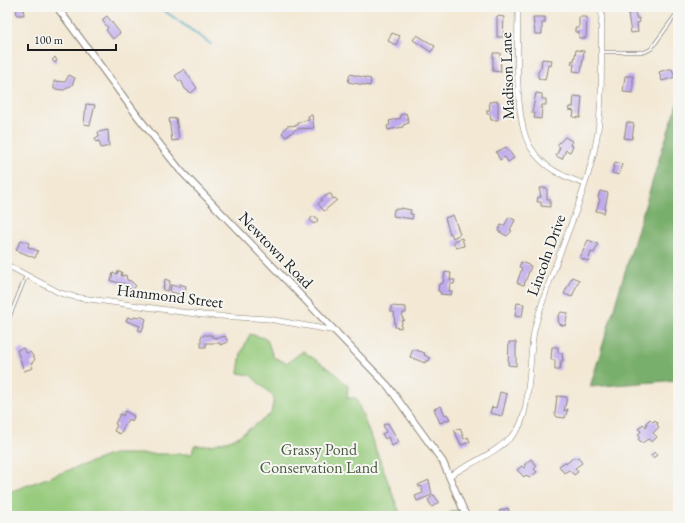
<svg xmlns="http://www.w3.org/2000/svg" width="685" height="523" viewBox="0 0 685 523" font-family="'EB Garamond',serif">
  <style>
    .green { fill: #97cb7d; stroke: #5a744c }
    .forest { fill: #79af6c; stroke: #4a6644 }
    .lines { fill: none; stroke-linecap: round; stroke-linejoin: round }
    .stream { stroke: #46a7c5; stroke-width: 2 }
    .building { fill: #bfaaee }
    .service-casing { stroke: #888278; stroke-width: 4 }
    .minor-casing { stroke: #888278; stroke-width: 6 }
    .tertiary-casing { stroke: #888278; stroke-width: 8 }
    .service { stroke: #fff; stroke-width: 2.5 }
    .minor { stroke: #fff; stroke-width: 5 }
    .tertiary { stroke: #fff; stroke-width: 6 }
    .labels { text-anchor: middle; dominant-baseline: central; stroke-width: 4; stroke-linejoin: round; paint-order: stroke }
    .street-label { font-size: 16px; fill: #1c1c1c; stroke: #f6f6f2 }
    .park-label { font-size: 16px; fill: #47593e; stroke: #f6f6f2 }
  </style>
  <rect width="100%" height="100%" fill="#f6f6f2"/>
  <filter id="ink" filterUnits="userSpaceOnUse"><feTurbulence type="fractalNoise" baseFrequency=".025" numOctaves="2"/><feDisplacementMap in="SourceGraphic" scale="8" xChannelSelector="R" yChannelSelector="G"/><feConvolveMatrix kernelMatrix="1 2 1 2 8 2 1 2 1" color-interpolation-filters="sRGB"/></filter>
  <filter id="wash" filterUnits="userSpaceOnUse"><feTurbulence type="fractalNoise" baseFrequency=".012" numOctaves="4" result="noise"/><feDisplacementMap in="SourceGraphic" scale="16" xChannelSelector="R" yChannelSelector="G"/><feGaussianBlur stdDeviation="0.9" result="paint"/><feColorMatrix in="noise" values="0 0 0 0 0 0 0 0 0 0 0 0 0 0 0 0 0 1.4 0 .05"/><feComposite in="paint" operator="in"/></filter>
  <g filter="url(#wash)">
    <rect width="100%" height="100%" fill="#f3e8d4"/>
    <!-- green -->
    <path class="green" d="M250 334 267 339 273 357 287 363 303 351 335 373 348 386 347 398H356L401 516H7L9 492 113 454H192L194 446 212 445 236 438 271 414 274 397 250 375 238 373 241 353Z
      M460 509 463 516H441Z"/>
    <!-- forest -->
    <path class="forest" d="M678 102V380L590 387 661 153Z"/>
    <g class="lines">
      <!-- stream -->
      <path class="stream" d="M159 7 211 44"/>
    </g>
    <g id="blocks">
      <!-- building -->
      <path class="building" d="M16 7H23L24 15H17Z
        M635 12 637 19 639 18 640 22 637 23 638 32 631 33 628 14Z
        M107 16 120 33 113 39 106 30 108 28 102 20Z
        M497 16 504 17 503 37H497Z
        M533 17H545V23H542V34H535Z
        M579 17H587L586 38H579V32H575V28H579Z
        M392 33 400 36 396 45 388 41Z
        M417 35 435 46 431 52 413 40Z
        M576 50 584 51 581 72 573 71 574 64H571L572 60 574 61Z
        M493 53H500L501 72 493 71Z
        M55 57 57 61 55 63 52 60Z
        M542 59 552 60 551 66 548 65 545 80 538 78V72L541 68Z
        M184 69 197 88 191 93 185 89 181 80 179 81 175 76Z
        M668 69H672L675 77 662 81 659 72Z
        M350 74 371 79 370 86 348 82Z
        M69 75 75 78 72 85 64 90 54 89V81L65 82Z
        M625 76H633V93L623 92Z
        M536 93 542 94V99H546V105H542L541 119 534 118 535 113H532Z
        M574 96 582 97 580 118 573 117 574 111 569 110 570 107H573Z
        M498 101V120H491L490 114H487V110H490L489 102Z
        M86 104 95 105 90 125 84 124Z
        M406 113 409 123 403 125V127L388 130 387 126 390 125 389 121 401 118 400 115Z
        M312 115 314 128 296 129 286 137 282 133 287 126 298 125V122L309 120 308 116Z
        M176 118 179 140 172 141 169 119Z
        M627 122 634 124 632 139 624 138Z
        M108 130 109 146 101 148 99 141 96 142 95 138 99 137 98 132Z
        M565 137 572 141 570 145 573 146 570 152 566 150 562 159 556 156 560 147 557 145Z
        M506 147 514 158 508 162 505 157 500 160 496 152Z
        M615 162 622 164 619 175 612 173Z
        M7 178 11 180 7 190Z
        M539 188H547V199H550V207L541 206V202H537L538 197H541Z
        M600 191 608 193 604 213 596 211 600 199 598 198Z
        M329 194H331L333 199 335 198 337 200 324 211 318 204 322 200 321 199Z
        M401 208 411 210 410 214H413L412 219 393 216 394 209H401Z
        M453 215 460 234 453 238 451 233 450 234 445 218Z
        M310.5 220a3.5 3.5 0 1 1 7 0a3.5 3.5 0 1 1-7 0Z
        M509 217 515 220 510 230 512 231 507 236 498 231 501 225 504 226Z
        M462 238 464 246 456 248 453 241Z
        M21 240 29 243 28 247 38 251 35 258 16 250Z
        M588 240 598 244 594 253 591 252 588 261 580 258Z
        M521 262 531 266 524 285 517 283 522 268 519 267Z
        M118 271 122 272 121 276 126 275 127 280 131 281 136 286 131 290 125 284 111 281 113 273 117 274Z
        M445 272 451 273 450 280H455L454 284H450L449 291H452L451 295 440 294 441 292 438 291 439 284 443 283Z
        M572 277 579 280 572 297 564 294Z
        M165 279 170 281 168 291 163 290Z
        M179 284 186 286 185 295 170 292 171 285 179 287Z
        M517 303 524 304 522 317 515 316Z
        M391 306 406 307V313H403L402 318 405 320 402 321 401 328 395 327 394 312H391Z
        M561 312 568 313 565 326 559 324 558 316Z
        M140 316 146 319 142 331 138 330 140 326 126 321 128 317 133 319 134 317 139 318Z
        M204 335H212V337L218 338 225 336 228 342 220 345V343H206V347H201V337Z
        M509 342H516V366L508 365Z
        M552 347H558V353H562L563 361H561L560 370H555V360H551Z
        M23 348 26 353 30 352 35 359 31 364 33 368 24 371 17 350Z
        M413 349 425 353 424 355 430 358 429 361H426L425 363 410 357Z
        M500 392 507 394 502 416 490 413 492 407 496 408Z
        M557 396 567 397 564 411 568 409 565 418 557 417 555 414Z
        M441 406 445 415 447 414 450 419 440 423 434 409Z
        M125 411 134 416 132 421 128 419 120 434 114 431 117 425 115 424 120 414 123 416Z
        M650 419 653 422 655 420 658 423 657 425 659 427 653 433 657 437 652 442 648 439 642 443 638 439 640 437 638 435 641 431 638 429 643 424 646 427 647 425 646 423Z
        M388 423 399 442 392 446 388 437 385 439 382 434 386 432 383 425Z
        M460 428 464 439 468 437 470 442 461 445 454 430Z
        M655 452 657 455 653 458 651 455Z
        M574 457 575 459 578 457 582 463 575 468 578 472 574 475 569 470 564 473 559 466 565 462 566 464Z
        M531 459 537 466 534 469 537 472 529 478 526 475 524 477 517 470 522 466 524 468 526 466 524 465Z
        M429 480 432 495 417 501 415 496 423 493 421 486 419 487 418 485Z
        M434 495 439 502 432 507 428 500Z
        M508 508 510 516H495L500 514 499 511Z"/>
    </g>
  </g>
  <g filter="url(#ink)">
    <use href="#blocks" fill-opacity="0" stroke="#888278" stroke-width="1"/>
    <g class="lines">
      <!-- service casing -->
      <g class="service-casing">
        <path id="service" d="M602 52H645L651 49 675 16
          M7 323 26 276"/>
      </g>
      <!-- minor casing -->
      <g class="minor-casing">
        <path id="minor" d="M518 7C518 41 513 121 531 148 543 168 564 177 585 184
          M7 265 60 293 75 297 203 315 268 319 336 331
          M449 476C471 463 498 452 515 433 532 415 528 353 535 327 551 267 580 212 594 152 605 105 600 55 602 7"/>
      </g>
      <!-- tertiary casing -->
      <g class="tertiary-casing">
        <path id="tertiary" d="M57 7 139 118 180 170 388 386 443 462 466 516"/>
      </g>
      <!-- service -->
      <use href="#service" class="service"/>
      <!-- minor -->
      <use href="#minor" class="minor"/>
      <!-- tertiary -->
      <use href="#tertiary" class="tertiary"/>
    </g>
  </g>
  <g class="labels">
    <!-- street labels -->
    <g class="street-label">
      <text transform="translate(507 76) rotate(-92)">Madison Lane</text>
      <text transform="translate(276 250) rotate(46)">Newtown Road</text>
      <text transform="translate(546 255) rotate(-70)">Lincoln Drive</text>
      <text transform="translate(170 296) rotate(7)">Hammond Street</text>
    </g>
    <!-- park labels -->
    <g class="park-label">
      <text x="319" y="449">Grassy Pond<tspan x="319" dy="18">Conservation Land</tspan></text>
    </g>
  </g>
  <!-- margin -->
  <rect width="685" height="523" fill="none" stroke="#f6f6f2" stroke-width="24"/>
  <!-- scale -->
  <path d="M28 44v6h88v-6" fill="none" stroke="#1c1c1c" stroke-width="2"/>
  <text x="34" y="44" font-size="12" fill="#1c1c1c" stroke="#f6f6f2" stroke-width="3" paint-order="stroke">100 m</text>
</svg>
